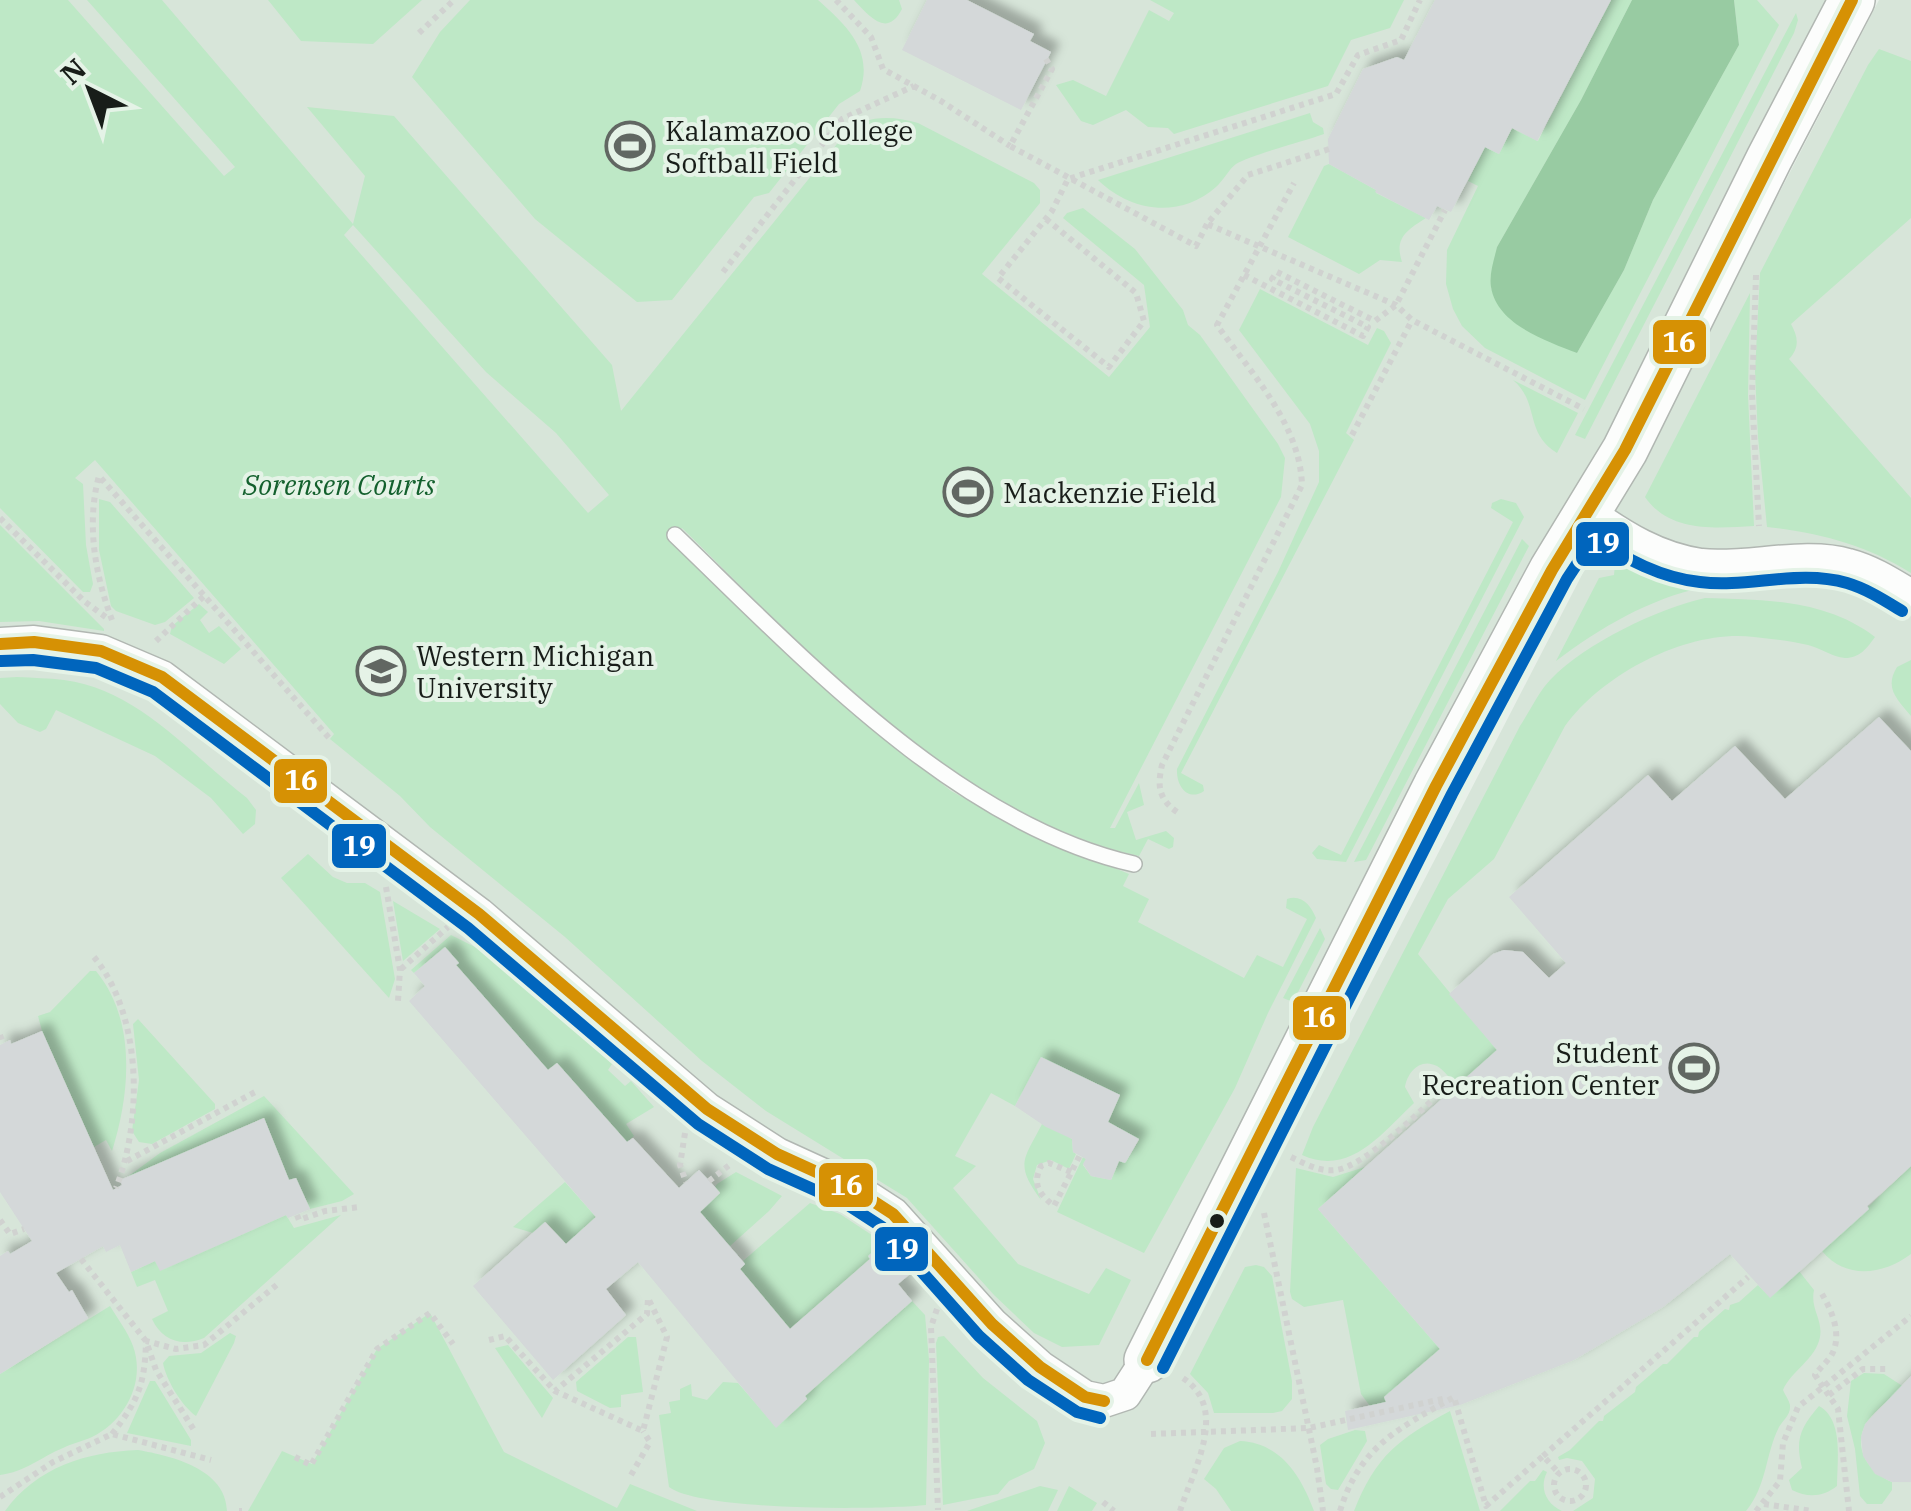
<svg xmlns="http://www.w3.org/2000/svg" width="1911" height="1511" viewBox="0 0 1911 1511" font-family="'IBM Plex Serif',serif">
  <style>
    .built { fill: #d7e5d9 }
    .green { fill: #bee8c6; fill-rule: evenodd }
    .water { fill: #98cba2 }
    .building { fill: #d4d8d9; filter: url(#shadow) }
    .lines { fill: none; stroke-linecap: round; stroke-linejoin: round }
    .lane-casing { stroke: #b1b7b2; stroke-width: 18 }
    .street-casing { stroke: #b1b7b2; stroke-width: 35 }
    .secondary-casing { stroke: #b1b7b2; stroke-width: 48 }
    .path { stroke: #d0d2d0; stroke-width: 6; stroke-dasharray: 5 5; stroke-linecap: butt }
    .lane { stroke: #fcfdfc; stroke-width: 15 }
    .street { stroke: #fcfdfc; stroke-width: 32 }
    .secondary { stroke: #fcfdfc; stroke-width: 45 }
    .bus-1-casing { stroke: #e5f3e7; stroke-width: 20 }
    .bus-2-casing { stroke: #e5f3e7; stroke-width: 20 }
    .bus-1 { stroke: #d69104; stroke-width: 12 }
    .bus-2 { stroke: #0065bd; stroke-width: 12 }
    .bus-dot { fill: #181d19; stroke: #e5f3e7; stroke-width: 4 }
    .labels { text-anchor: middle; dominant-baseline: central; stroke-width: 8; stroke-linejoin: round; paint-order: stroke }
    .poi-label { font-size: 28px; fill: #181d19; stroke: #e5f3e7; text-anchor: start }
    .park-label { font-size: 28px; font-style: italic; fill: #13602d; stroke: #e5f3e7 }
    .line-badge { stroke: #e5f3e7; stroke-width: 4 }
    .badge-label { font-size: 28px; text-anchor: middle; font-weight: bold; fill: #fff }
  </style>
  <defs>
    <filter id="shadow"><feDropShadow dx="9" dy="-9" stdDeviation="5" flood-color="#0004"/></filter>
  </defs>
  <rect width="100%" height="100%" fill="#e8f0e9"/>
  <!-- built -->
  <path class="built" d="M0 0H1852L1316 1030 1341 1041 1879 0H1911V1511H0Z"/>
  <!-- green -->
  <path class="green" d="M0 0H68L224 176 235 167 87 0H162L353 224 365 176 307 107 394 116 612 365 621 411 845 134C863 114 894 116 918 123L1034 183 1040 190V203L982 274 1109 377 1150 327 1144 285 1063 218 1067 213 1083 208 1135 249 1183 310 1188 325 1200 335 1278 444 1285 458 1281 497 1110 828H1115L1139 783 1144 805 1127 812 1136 840 1166 831 1174 838 1173 847 1169 849 1148 839 1139 856C959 817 809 652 682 528L670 538 832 695 951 791 1021 829 1129 874 1123 886 1149 899 1138 922 1244 978 1257 955 1283 967 1307 919 1286 908 1287 899C1302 894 1311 906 1316 918L1268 1013 1235 1088 1144 1253 1057 1212 1083 1157 1086 1159 1083 1165 1091 1176 1111 1180 1119 1161 1126 1162 1139 1140 1108 1122 1120 1095 1041 1058 1015 1106 991 1093 955 1156 976 1166 953 1188 1018 1264 1089 1294 1106 1268 1131 1280 1099 1345 1062 1347 1034 1333 994 1295 907 1198 766 1111 702 1061 565 937 430 827 400 796 330 739 334 734 95 460 75 478 83 484 86 545 93 584 90 592H83L0 508ZM353 225 486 372 556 433 609 495 588 513 344 235Z
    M268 0H422L373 44 301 41Z
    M470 0H818C846 25 874 50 860 91L839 104 769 193 754 197 672 300 637 302 535 219 412 77 440 32Z
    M854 0H899L902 9C887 38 870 17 854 0Z
    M1150 0H1404L1390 28 1351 40 1328 86 1174 134 1168 128 1148 127 1126 110 1093 125 1081 121 1056 85 1073 80 1106 96 1149 10 1169 21 1174 13Z
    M1611 0H1632L1581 100 1497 247 1491 288 1508 316 1577 353 1624 270 1653 200 1739 45 1734 0H1757L1779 25 1585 400 1485 348 1462 326 1453 309 1446 284 1447 250 1478 186 1468 181 1485 147 1499 154 1512 128 1538 141Z
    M1796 13 1798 20 1794 33 1585 439 1575 435Z
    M1879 49 1911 61V218L1791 324C1798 337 1800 347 1789 359L1911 498V573C1866 545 1820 533 1767 527L1758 437 1755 372 1760 273 1868 65Z
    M1310 113 1313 122 1323 128 1324 134C1305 141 1250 155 1236 164 1229 169 1223 181 1216 187 1180 219 1131 212 1098 180Z
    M1329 164 1376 190V193L1426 218C1407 230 1394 238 1402 262L1380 260 1359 274 1288 237 1324 166Z
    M1260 289 1368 345 1377 328 1384 331 1391 343 1346 433 1354 440 1181 773 1203 785 1204 791C1188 802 1176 786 1177 769L1278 572 1319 482V451L1310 424 1239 330Z
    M1750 293 1748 395 1754 526C1716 528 1670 533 1645 497Z
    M1513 380 1578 413 1557 453C1524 433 1540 403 1513 380Z
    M99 499 110 502 194 598 165 622 155 625 116 611 111 606 99 550Z
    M1501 499 1516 503 1524 517 1346 862 1317 859 1312 853 1319 845 1341 855 1513 522 1491 508 1492 503Z
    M0 525 104 629V631L39 621 0 622Z
    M1522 539 1529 546 1366 860 1354 862Z
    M1615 564 1633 567 1676 583 1704 587C1649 599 1601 627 1556 661L1599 578 1614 575Z
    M1705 598C1765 600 1825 599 1875 637 1867 648 1860 658 1845 658 1832 657 1821 648 1808 645 1791 641 1772 639 1754 637 1688 629 1604 673 1565 726L1494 859 1448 899 1418 954 1497 1050 1457 1086C1451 1080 1444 1070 1437 1066 1420 1057 1407 1073 1405 1087L1414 1103C1382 1133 1350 1177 1302 1155L1313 1127 1520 726C1530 711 1539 691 1551 679 1584 644 1659 608 1705 598Z
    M199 604 208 612 200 620 209 633 219 626 241 649 224 664 170 634 172 626Z
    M1911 660V716C1897 699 1884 688 1897 667Z
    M17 677C33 678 49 678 64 680 139 690 191 755 247 798L256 810 255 824 243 834 211 798 155 756 56 710 46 729 40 732 18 723 0 704V678Z
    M308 854 333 877 347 883H365L380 892 395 979 389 998 281 878Z
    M393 901 440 929 403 961Z
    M1320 928 1325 939 1293 1002 1283 998Z
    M451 935 489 954 612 1064 608 1070 625 1086 631 1081 654 1107 626 1124 634 1136 627 1142 557 1063 548 1070 456 965 458 962 445 948 414 973 411 970Z
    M90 971H96C137 1021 130 1094 112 1151L106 1140 94 1147 42 1031 38 1016 50 1012Z
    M138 1019 215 1104V1109L152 1144 139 1142 132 1131 139 1080 133 1024Z
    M264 1096 354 1194 342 1201 310 1209 296 1178 289 1180 264 1118 126 1178 160 1153Z
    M1043 1122 1072 1139 1073 1152 1076 1154 1069 1169 1051 1160 1037 1165 1033 1179 1041 1200C1014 1163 1024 1160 1043 1122Z
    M1911 1166V1254C1883 1275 1846 1280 1822 1251Z
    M1365 1167 1318 1209 1440 1349 1386 1402 1370 1406 1361 1394 1343 1300 1304 1307 1292 1299 1290 1292 1296 1168 1333 1177Z
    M736 1172 782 1196 769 1211 730 1246 700 1212 720 1193 715 1187 717 1184Z
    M565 1182 596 1217 566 1244 546 1222 533 1233 513 1227Z
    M810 1203 840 1214 884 1243 869 1255 870 1259 790 1329 740 1269 745 1264 743 1261Z
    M286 1215 294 1228 341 1215 204 1338C182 1347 162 1341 152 1319L168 1311 155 1280 137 1287 131 1272 155 1261 161 1270Z
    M1256 1265 1264 1267 1272 1276 1292 1381V1399L1282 1411 1273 1413H1214L1208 1393 1190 1374 1245 1267Z
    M1799 1271 1814 1290C1810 1309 1823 1319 1820 1337 1816 1359 1791 1371 1783 1390 1785 1395 1789 1400 1790 1405 1791 1415 1783 1420 1779 1427 1765 1455 1767 1486 1746 1511H1573L1593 1498 1595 1479 1582 1461 1567 1458 1559 1460 1558 1457 1570 1450 1599 1421H1603L1604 1416 1635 1392 1636 1387 1663 1364H1667L1694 1337H1698L1699 1332 1725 1309 1729 1310 1730 1305 1739 1302 1758 1285 1770 1297Z
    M912 1301 925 1315 929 1360 926 1505C879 1510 701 1511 669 1487L659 1415 671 1413 669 1402 680 1400V1389L691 1384 692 1396 707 1400 723 1382 738 1383 776 1427 807 1399 805 1396Z
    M110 1306C117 1318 128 1332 133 1346 146 1382 125 1421 92 1437 83 1441 73 1443 63 1448 41 1457 25 1472 0 1475V1374Z
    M430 1313 504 1452 617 1508 630 1484 697 1511H248L282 1451 312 1464 377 1349Z
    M230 1333 236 1336 234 1343 196 1416C182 1406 166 1380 163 1363L169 1356 201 1353Z
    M944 1336 983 1378 1037 1421 1045 1443 1034 1469 1009 1481 998 1494 943 1505 936 1343 938 1337Z
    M628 1337H636L643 1392 621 1395V1407L610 1408 577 1391 576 1382Z
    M508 1345 553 1398 542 1418 495 1348Z
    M1864 1373 1884 1374 1904 1387C1892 1398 1876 1409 1867 1422 1851 1447 1869 1473 1892 1482V1490L1882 1504H1867L1860 1496 1855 1449 1847 1416 1851 1381Z
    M150 1381H155L191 1440V1446L127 1433Z
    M1819 1406C1844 1420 1837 1460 1837 1486 1823 1497 1808 1498 1792 1490L1789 1480 1802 1468C1795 1440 1800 1428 1819 1406Z
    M1450 1411 1480 1511H1354C1376 1455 1399 1439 1450 1411Z
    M1355 1430 1365 1431 1367 1441 1338 1490 1331 1489 1326 1484 1320 1445 1328 1439Z
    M1240 1441C1281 1443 1301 1476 1314 1511H1231L1216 1489 1204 1479 1224 1448Z
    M138 1450C172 1456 226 1469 227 1511H5C37 1467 86 1452 138 1450Z
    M1543 1470 1547 1472C1539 1488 1546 1504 1562 1511H1500L1530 1481H1535Z
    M1040 1486 1058 1490 1048 1511H967Z
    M1069 1486 1097 1503 1092 1511H1057Z"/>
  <!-- water -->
  <path class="water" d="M1632 0H1734L1739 45 1653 200 1624 270 1577 353C1547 341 1497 325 1491 287 1489 274 1494 260 1497 247L1581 100Z"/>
  <!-- building -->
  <path class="building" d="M927 0H967L1034 34 1030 41 1051 52 1021 110 902 50Z
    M1435 0H1611L1537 141 1512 128 1499 154 1485 147 1451 212 1437 206 1429 220 1375 192 1376 190 1329 164 1328 139 1363 69 1397 57 1404 60Z
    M1879 717 1911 751V1166L1867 1206 1869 1209 1770 1298 1730 1254 1663 1307 1574 1360 1460 1405 1348 1430 1345 1411 1386 1402 1384 1397 1440 1349 1318 1209 1497 1050 1449 994 1493 954 1504 950 1523 952 1549 978 1566 963 1509 897 1648 775 1672 801 1735 746 1785 799Z
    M445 947 459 963 456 965 548 1070 557 1063 627 1142 633 1138 679 1188 699 1170 715 1187 720 1193 700 1212 745 1264 740 1269 790 1329 870 1259 868 1256 884 1243 910 1274 898 1284 912 1301 805 1396 807 1399 776 1428 638 1262 606 1289 626 1315 553 1380 473 1286 545 1222 566 1244 596 1217 409 1001 425 986 414 973Z
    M42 1031 113 1190 122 1185 120 1180 264 1118 289 1180 296 1178 310 1209 288 1218 286 1215 160 1271 155 1261 131 1272 120 1245 106 1252 103 1246 56 1273 69 1292 72 1290 88 1318 0 1374V1256L8 1251 10 1254 32 1241 0 1192V1045L10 1040 11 1044Z
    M1041 1057 1120 1095 1108 1122 1139 1139 1125 1163 1119 1161 1111 1180 1091 1176 1083 1164 1086 1159 1073 1152 1072 1139 1046 1127 1015 1106Z
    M1911 1376V1482H1892L1875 1474 1863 1456 1861 1437 1865 1424Z"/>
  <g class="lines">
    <!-- lane casing -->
    <g class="lane-casing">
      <path id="lane" d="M675 535C802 657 957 824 1134 864"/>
    </g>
    <!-- street casing -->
    <g class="street-casing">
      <path id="street" d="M1589 513C1623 537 1658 559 1701 565 1747 570 1804 552 1848 565 1871 571 1891 584 1911 596
        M0 644 34 642 101 651 162 677 479 914 707 1109 777 1154 856 1190 893 1214 992 1324 1040 1367 1085 1397 1104 1401 1125 1394 1147 1360"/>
    </g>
    <!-- secondary casing -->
    <g class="secondary-casing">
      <path id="secondary" d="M1147 1360 1436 786 1552 570 1625 450 1769 159 1852 0"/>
    </g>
    <!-- path -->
    <path class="path" d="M836 0 871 37 883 69 941 101 1010 146
      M419 33 454 0
      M1046 59 1052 69 1010 146 1196 246 1207 224
      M1329 149 1248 175 1207 224 1396 305 1412 320 1584 409
      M1046 219 1136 293 1144 321 1109 367 998 278 1052 211 1068 179 1336 94 1358 55 1401 40 1420 0
      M723 272 842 119 914 86
      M1244 275 1363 336 1368 327 1272 279 1277 272 1375 321 1396 305 1445 210
      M1756 275 1752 394 1759 526
      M1352 435 1412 320
      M0 518 84 601 107 618
      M112 620C95 575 86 523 99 476L330 739
      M156 641 204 596
      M1177 812C1159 799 1157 787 1162 765L1302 485C1300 424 1251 373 1217 325L1294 183
      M386 887 400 970 398 1001
      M94 957C142 1015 143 1119 116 1188
      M401 969 448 927
      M0 1035 3 1043
      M685 1133 680 1165 686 1182
      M1291 1157C1306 1164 1319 1172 1336 1170 1366 1166 1424 1107 1449 1085
      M127 1161 257 1091
      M1071 1172 1049 1163 1041 1166C1032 1184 1039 1194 1054 1206L1080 1155
      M709 1181 732 1163
      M1264 1213 1317 1468 1323 1511
      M297 1215 299 1220 325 1211 360 1207
      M0 1220 10 1234 24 1229
      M81 1259 146 1341 156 1370 194 1430
      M1822 1294C1832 1311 1843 1336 1831 1356 1826 1363 1820 1368 1815 1375L1838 1409 1849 1511
      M937 1309 931 1327 938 1510
      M489 1340 505 1336 555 1391 643 1431 667 1337 648 1298 647 1314 555 1391
      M1829 1395 1863 1369H1889
      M112 1434C138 1401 145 1384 146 1341L176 1349 204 1345 279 1283
      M1151 1434 1309 1428 1447 1398
      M1543 1456 1748 1277
      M295 1457 311 1465 377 1349 430 1313 453 1344
      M1554 1485a16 16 0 1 1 32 0a16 16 0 1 1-32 0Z
      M631 1475 650 1442 643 1431
      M0 1497 53 1462 112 1434 211 1460
      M1103 1502 1114 1511
      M1764 1504 1812 1511
      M239 1511H242
      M1180 1511C1193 1470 1231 1407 1181 1377
      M1340 1511C1360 1446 1398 1429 1454 1397L1486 1506 1543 1456 1559 1473
      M1756 1511 1780 1481 1783 1443 1798 1407 1911 1316"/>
    <!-- lane -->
    <use href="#lane" class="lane"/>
    <!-- street -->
    <use href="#street" class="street"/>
    <!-- secondary -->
    <use href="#secondary" class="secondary"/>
    <!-- bus-1 casing -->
    <g class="bus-1-casing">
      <path id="bus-1" d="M0 644 34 642 101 651 162 677 479 914 707 1109 777 1154 856 1190 893 1214 992 1324 1040 1367 1085 1397 1104 1401
        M1147 1360 1436 786 1552 570 1625 450 1852 0"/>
    </g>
    <!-- bus-2 casing -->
    <g class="bus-2-casing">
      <path id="bus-2" d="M1 661 33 660 96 668 153 692 468 928 698 1124 768 1169 848 1205 882 1227 979 1336 1028 1380 1077 1412 1100 1418
        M1163 1368 1452 794 1567 579 1594 538C1626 559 1661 578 1700 582 1749 588 1799 569 1847 583 1867 589 1884 600 1902 611"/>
    </g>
    <!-- bus-1 -->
    <use href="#bus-1" class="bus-1"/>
    <!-- bus-2 -->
    <use href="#bus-2" class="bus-2"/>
  </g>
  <!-- icons -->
  <defs>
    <g id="stadium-ring" transform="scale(2.5)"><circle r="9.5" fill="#e5f3e7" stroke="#616762" stroke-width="1.5"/><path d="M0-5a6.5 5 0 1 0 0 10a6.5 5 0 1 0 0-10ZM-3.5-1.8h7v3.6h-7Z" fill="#616762"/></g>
    <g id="university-ring" transform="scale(2.5)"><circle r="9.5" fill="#e5f3e7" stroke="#616762" stroke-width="1.5"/><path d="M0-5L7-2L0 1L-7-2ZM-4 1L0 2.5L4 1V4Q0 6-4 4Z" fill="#616762"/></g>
  </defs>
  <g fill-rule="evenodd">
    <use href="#stadium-ring" x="630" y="146"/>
    <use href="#stadium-ring" x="968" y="492"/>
    <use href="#university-ring" x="381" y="671"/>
    <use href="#stadium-ring" x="1694" y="1068"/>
  </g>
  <!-- markers -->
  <circle class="bus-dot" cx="1217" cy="1221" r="9"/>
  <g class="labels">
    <!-- poi labels -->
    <g class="poi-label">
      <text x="665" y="130">Kalamazoo College<tspan x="665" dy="32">Softball Field</tspan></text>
      <text x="1003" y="492">Mackenzie Field</text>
      <text x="416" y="655">Western Michigan<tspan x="416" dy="32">University</tspan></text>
      <text x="1659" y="1052" text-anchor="end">Student<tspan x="1659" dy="32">Recreation Center</tspan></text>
    </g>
    <!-- park labels -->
    <g class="park-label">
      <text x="339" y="484">Sorensen Courts</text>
    </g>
  </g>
  <g class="line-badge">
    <rect x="1651" y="318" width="57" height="48" rx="10" fill="#d69104"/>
    <rect x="1574" y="520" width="57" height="48" rx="10" fill="#0065bd"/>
    <rect x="272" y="757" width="57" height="48" rx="10" fill="#d69104"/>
    <rect x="330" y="822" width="58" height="48" rx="10" fill="#0065bd"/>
    <rect x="1291" y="994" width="57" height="48" rx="10" fill="#d69104"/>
    <rect x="817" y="1161" width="58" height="48" rx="10" fill="#d69104"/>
    <rect x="873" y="1225" width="57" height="48" rx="10" fill="#0065bd"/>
  </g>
  <g class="badge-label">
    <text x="1679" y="352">16</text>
    <text x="1603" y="553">19</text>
    <text x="301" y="790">16</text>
    <text x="359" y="856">19</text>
    <text x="1319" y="1027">16</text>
    <text x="846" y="1195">16</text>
    <text x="902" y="1259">19</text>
  </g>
  <!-- north arrow -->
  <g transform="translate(90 90) rotate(318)" stroke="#e5f3e7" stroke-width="8" paint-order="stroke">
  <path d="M0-8L18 38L0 25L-18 38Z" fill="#181d19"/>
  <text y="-15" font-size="28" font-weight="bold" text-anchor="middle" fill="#181d19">N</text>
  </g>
</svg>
